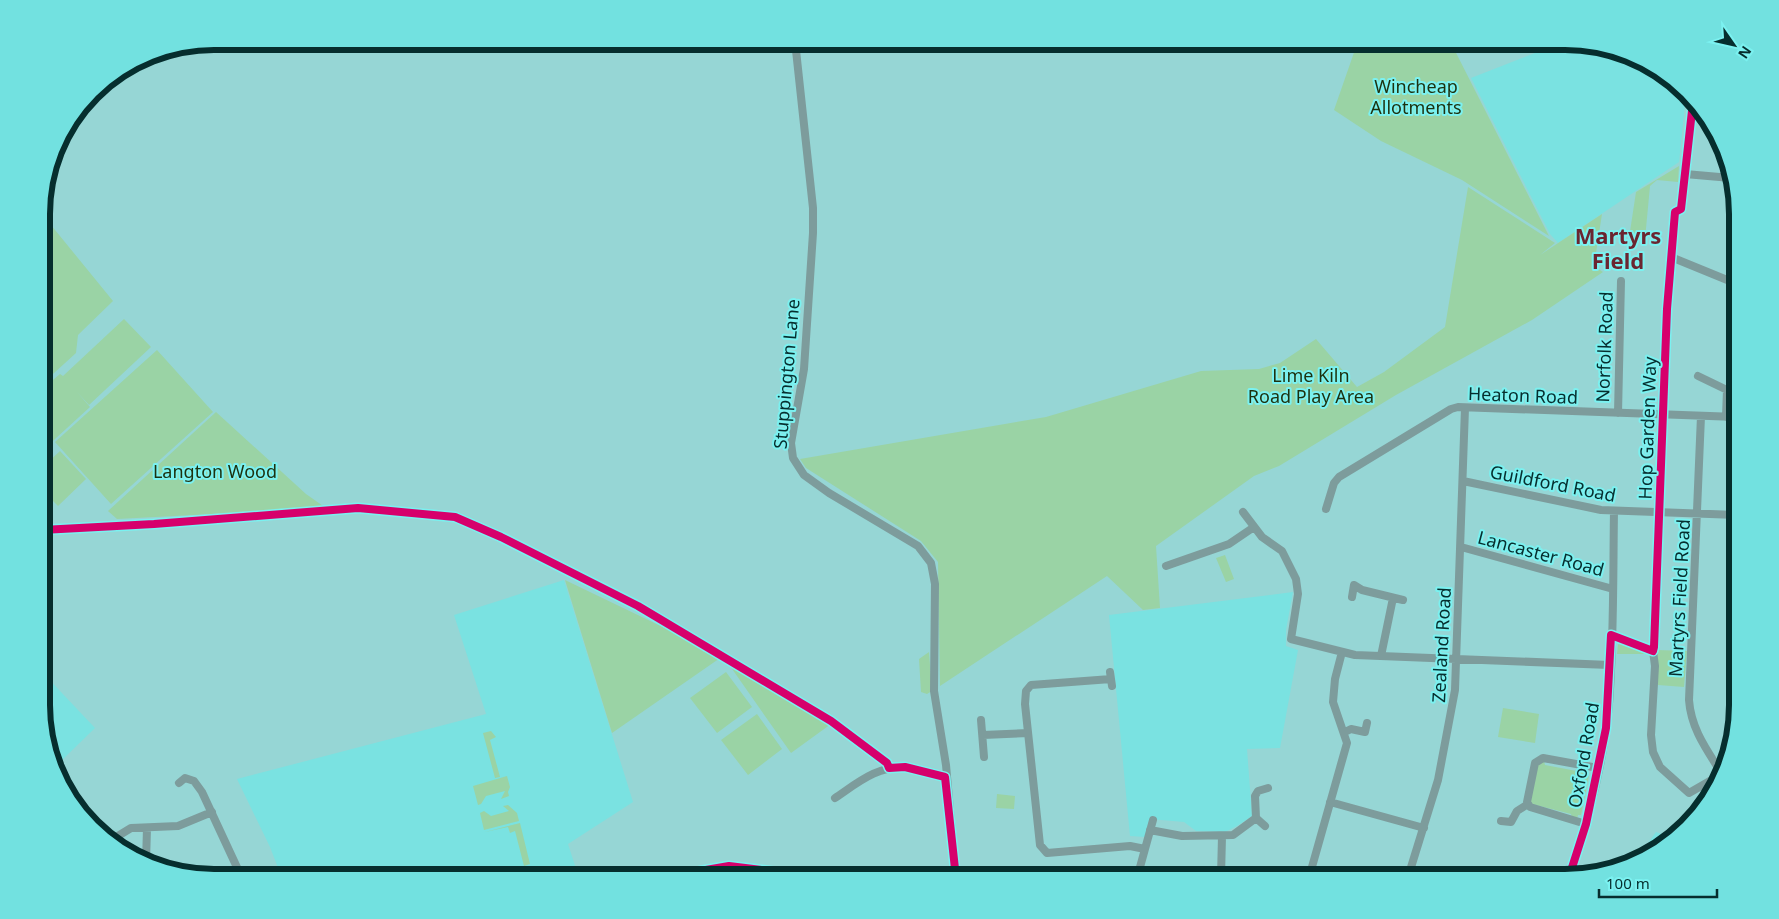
<svg xmlns="http://www.w3.org/2000/svg" width="1779" height="919" viewBox="0 0 1779 919" font-family="'Noto Sans',sans-serif">
  <style>
    .built { fill: #7ae2e1 }
    .green { fill: #9ad3a5 }
    .lines { fill: none; stroke-linecap: round; stroke-linejoin: round }
    .minor { stroke: #7d9c9c; stroke-width: 8 }
    .cycleway-casing { stroke: #7bf1f0; stroke-width: 11 }
    .cycleway { stroke: #d6006c; stroke-width: 8 }
    .labels { text-anchor: middle; dominant-baseline: central; stroke-width: 4; stroke-linejoin: round; paint-order: stroke }
    .park-label { font-size: 18px; fill: #1d310e; stroke: #7bf1f0 }
    .street-label { font-size: 18px; fill: #062e2e; stroke: #7bf1f0 }
    .district-label { font-size: 22px; font-weight: bold; fill: #6b2530; stroke: #7bf1f0 }
    .rim { fill: none; stroke: #062e2e; stroke-width: 6 }
  </style>
  <rect width="100%" height="100%" fill="#96d6d5"/>
  <!-- built -->
  <path class="built" d="M1566 41 1641 59 1686 95 1679 162 1558 243 1550 234 1471 78Z
    M564 580 633 802 568 844 579 878H282L270 847 237 779 486 714 454 615Z
    M1293 592 1286 630V646L1298 650 1280 748 1247 749 1252 816 1237 826 1225 832 1196 831 1184 822 1150 819 1145 837 1130 836 1109 615Z
    M43 673 95 728 58 764 43 728Z
    M1656 832 1671 837 1661 849 1638 857Z"/>
  <!-- green -->
  <path class="green" d="M1358 41H1450L1549 236 1462 180 1381 141 1334 110Z
    M1679 166 1678 182 1657 180 1650 186 1645 239 1629 238 1636 192Z
    M1468 187 1555 243 1540 255 1602 214 1594 266 1603 272 1532 320 1396 395 1279 466 1254 476 1156 546 1160 608 1143 610 1107 576 940 686 938 562 921 541 806 468 800 459 1046 417 1201 371 1259 369 1280 363 1316 339 1357 387 1384 372 1445 327Z
    M42 214 113 301 78 335 76 353 42 384Z
    M124 319 151 347 89 405 77 392 90 407 43 450 42 389 60 374 63 376Z
    M157 350 213 412 111 504 55 442Z
    M216 412 306 494 326 508 117 519 108 511Z
    M60 451 86 479 58 506 42 490V468Z
    M1225 555 1234 579 1226 582 1216 558Z
    M565 580 723 656 831 724 791 753 723 656 612 733Z
    M1621 641 1646 651 1648 654H1617L1618 645Z
    M1657 650 1687 651 1684 687 1658 685Z
    M929 652 932 691 927 694 921 692 919 659Z
    M726 672 752 707 717 733 690 698Z
    M1503 708 1539 714 1535 743 1498 737Z
    M757 714 782 749 748 775 721 740Z
    M491 731 496 737 490 740 500 777 495 778 483 733Z
    M1544 761 1545 765 1582 772 1584 769 1588 770 1587 775 1589 776 1581 815H1578L1577 819 1572 818 1571 814 1532 804 1530 799 1536 765Z
    M507 776 510 787 508 792 509 796 501 799 505 791 486 796 481 804 478 805 473 786Z
    M997 794 1015 796 1014 809 996 808Z
    M508 805 517 813 519 821 484 830 480 813 484 811 491 816 509 811 503 806Z
    M520 823 530 864 524 866 515 831 510 833 508 827 485 832Z"/>
  <g class="lines">
    <!-- minor -->
    <path class="minor" d="M795 41 813 208V233L804 369 791 443 793 458 804 475 829 493 918 546 931 563 935 584 934 691 946 765 956 878
      M1466 41 1468 46
      M1528 41 1529 43
      M1685 174 1731 178
      M1681 209 1693 102
      M1671 257 1737 284
      M1698 376 1727 390 1726 417
      M1618 413 1621 281
      M1701 416 1689 700C1691 729 1707 750 1722 774
      M1463 481 1601 510 1737 515
      M1326 509 1334 483 1339 477 1451 409 1458 407 1737 417
      M1243 512 1262 537 1282 551 1296 579 1298 594 1291 639 1355 655 1610 665
      M1461 547 1613 589
      M1166 566 1229 544 1254 527
      M1352 597 1354 585 1362 590 1403 600
      M1611 635 1653 651 1655 666 1651 735 1653 752 1660 767 1689 793 1722 774
      M1381 656 1393 598
      M1110 672 1112 686
      M1111 679 1031 685 1026 691 1025 704 1040 845 1047 853 1130 846 1145 849
      M981 720 984 757
      M1345 732 1351 729 1365 732 1367 723
      M983 735 1028 733
      M179 783 185 778 194 781 202 792 241 876
      M835 798C856 784 879 764 907 768 920 769 932 775 945 777
      M1330 802 1424 828
      M79 812 80 806
      M1256 818 1265 826
      M1501 821 1511 822 1517 811 1528 804
      M1586 824 1530 807 1527 802 1535 763 1543 758 1598 768
      M1150 830 1182 836 1233 835 1256 818 1255 796 1258 791 1268 788
      M113 839 131 828 178 826 212 812
      M146 862 147 828
      M1221 877 1222 836
      M1319 877 1310 874 1347 743 1333 702 1335 679 1342 652
      M1408 877 1438 780 1455 690 1465 408
      M1569 877C1588 822 1604 762 1609 704 1614 640 1613 575 1614 511
      M683 878 700 871 729 866 826 878
      M1137 878 1153 820"/>
    <!-- cycleway casing -->
    <g class="cycleway-casing">
      <path id="cycleway" d="M42 530 154 524 358 508 455 517 501 537 638 606 831 721 887 763 889 768 905 767 945 777 956 878
        M1569 877 1586 824 1606 728 1611 635 1653 651 1654 647 1667 309 1675 212 1681 209 1693 102
        M683 878 700 871 729 866 826 878"/>
    </g>
    <!-- cycleway -->
    <use href="#cycleway" class="cycleway"/>
  </g>
  <g class="labels">
    <!-- park labels -->
    <g class="park-label">
      <text x="1416" y="86">Wincheap<tspan x="1416" dy="21">Allotments</tspan></text>
      <text x="1311" y="375">Lime Kiln<tspan x="1311" dy="21">Road Play Area</tspan></text>
      <text x="215" y="471">Langton Wood</text>
    </g>
    <!-- street labels -->
    <g class="street-label">
      <text transform="translate(1604 347) rotate(-88)">Norfolk Road</text>
      <text transform="translate(786 374) rotate(-85)">Stuppington Lane</text>
      <text transform="translate(1523 395) rotate(2)">Heaton Road</text>
      <text transform="translate(1647 428) rotate(-88)">Hop Garden Way</text>
      <text transform="translate(1553 483) rotate(11)">Guildford Road</text>
      <text transform="translate(1541 553) rotate(15)">Lancaster Road</text>
      <text transform="translate(1679 598) rotate(-87)">Martyrs Field Road</text>
      <text transform="translate(1441 645) rotate(-87)">Zealand Road</text>
      <text transform="translate(1583 755) rotate(-80)">Oxford Road</text>
    </g>
    <!-- district labels -->
    <g class="district-label">
      <text x="1618" y="235">Martyrs<tspan x="1618" dy="25">Field</tspan></text>
    </g>
  </g>
  <!-- crop -->
  <path d="M0 0H1779V919H0ZM214 50H1565A164 164 0 0 1 1729 214V705A164 164 0 0 1 1565 869H214A164 164 0 0 1 50 705V214A164 164 0 0 1 214 50Z" fill="#72e1e0" fill-rule="evenodd"/>
  <path class="rim" d="M214 50H1565A164 164 0 0 1 1729 214V705A164 164 0 0 1 1565 869H214A164 164 0 0 1 50 705V214A164 164 0 0 1 214 50Z"/>
  <!-- north arrow -->
  <g transform="translate(1734 45) rotate(124)" stroke="#7bf1f0" stroke-width="4" paint-order="stroke">
  <path d="M0-4L9 19L0 12L-9 19Z" fill="#062e2e"/>
  <text y="-8" font-size="14" font-weight="bold" text-anchor="middle" fill="#062e2e">N</text>
  </g>
  <!-- scale -->
  <path d="M1599 889v8h118v-8" fill="none" stroke="#062e2e" stroke-width="2.5"/>
  <text x="1606" y="889" font-size="15" fill="#062e2e" stroke="#7bf1f0" stroke-width="4" paint-order="stroke">100 m</text>
</svg>
